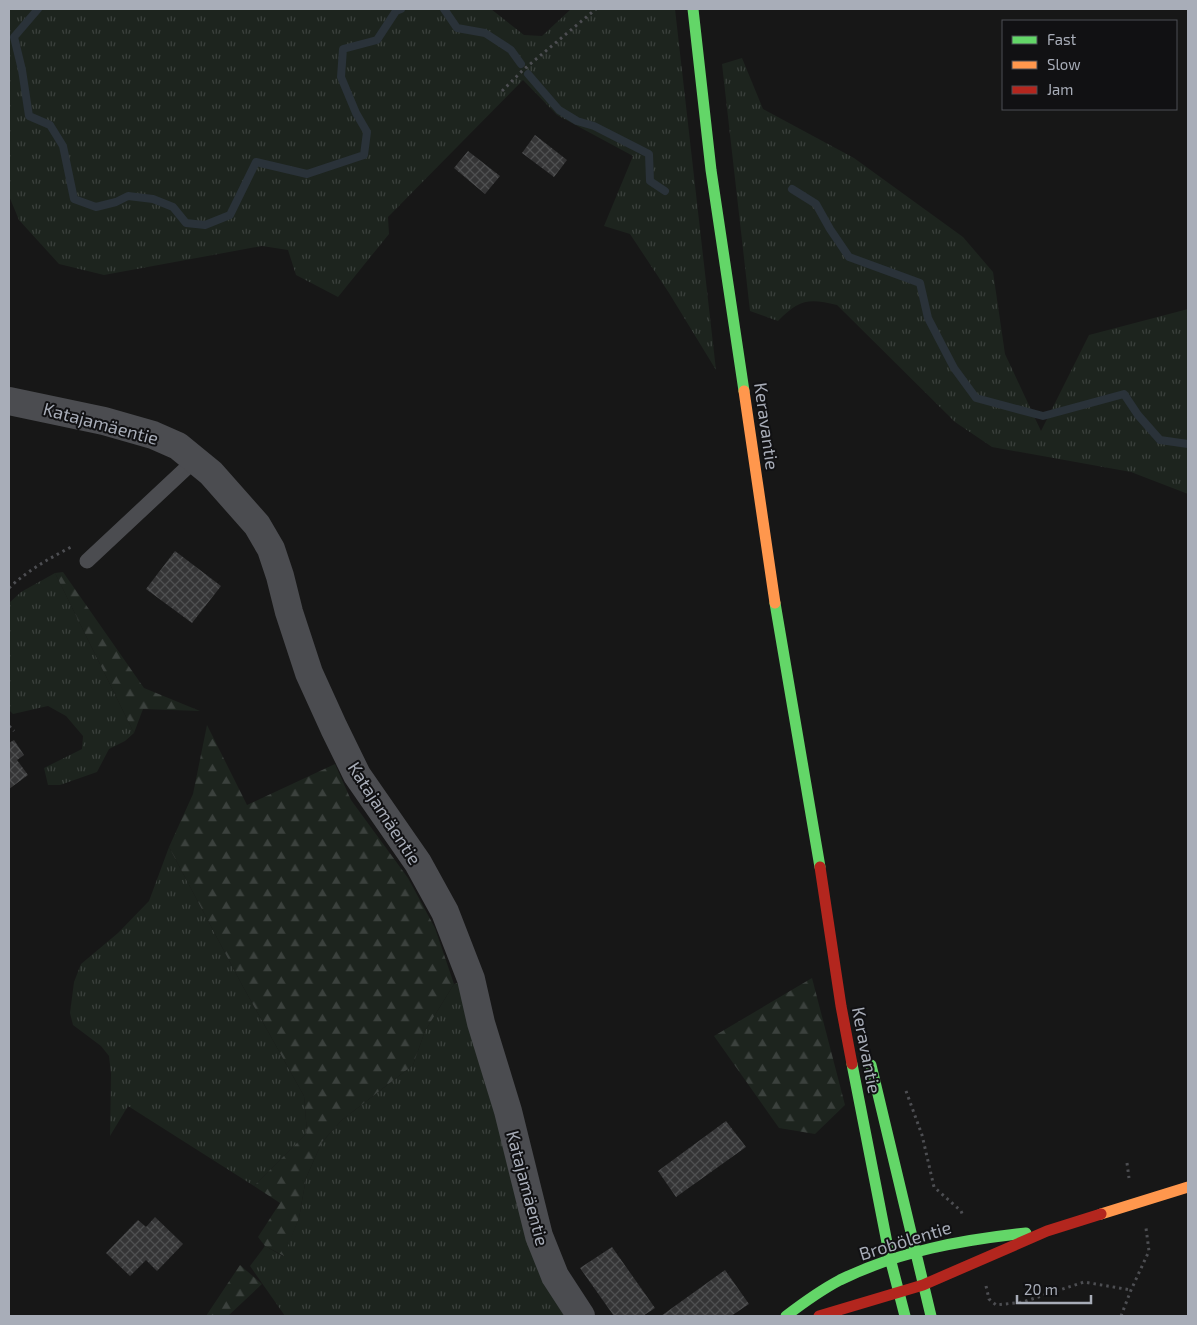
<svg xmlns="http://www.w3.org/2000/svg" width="1197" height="1325" viewBox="0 0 1197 1325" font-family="'Exo 2',sans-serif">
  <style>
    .grass { fill: url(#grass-tufts) }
    .forest { fill: url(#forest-firs) }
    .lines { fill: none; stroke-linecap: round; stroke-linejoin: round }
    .stream { stroke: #2a3239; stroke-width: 8 }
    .building { fill: url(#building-cross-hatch) }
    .path { stroke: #4d4e52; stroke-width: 3; stroke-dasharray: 2.5 4; stroke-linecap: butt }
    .lane { stroke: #4b4c50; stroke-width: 15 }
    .street { stroke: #4b4c50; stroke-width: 28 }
    .fast { stroke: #63d668; stroke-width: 11 }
    .slow { stroke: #ff974d; stroke-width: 11 }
    .jam { stroke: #b3261e; stroke-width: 11 }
    .labels { text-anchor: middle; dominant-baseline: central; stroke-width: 4; stroke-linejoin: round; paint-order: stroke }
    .street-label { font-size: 18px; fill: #a8adb8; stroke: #111113 }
  </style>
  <defs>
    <pattern id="grass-tufts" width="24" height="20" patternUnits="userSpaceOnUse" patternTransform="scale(1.25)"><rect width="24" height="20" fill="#1d241e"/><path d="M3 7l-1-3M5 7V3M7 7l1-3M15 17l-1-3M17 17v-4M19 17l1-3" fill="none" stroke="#3b413d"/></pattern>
    <pattern id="forest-firs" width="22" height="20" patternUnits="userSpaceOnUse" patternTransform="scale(1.25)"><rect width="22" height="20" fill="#1d241e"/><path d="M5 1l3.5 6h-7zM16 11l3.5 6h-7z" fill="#3b413d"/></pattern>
    <pattern id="building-cross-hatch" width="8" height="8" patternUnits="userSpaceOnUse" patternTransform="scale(1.25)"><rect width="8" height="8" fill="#353536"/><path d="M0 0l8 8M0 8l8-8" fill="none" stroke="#4f5051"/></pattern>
  </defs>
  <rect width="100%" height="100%" fill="#171717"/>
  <!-- grass -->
  <path class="grass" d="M9 9H491L524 35 542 36 571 9H675L716 370 669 293 630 234 604 226 633 156 557 115 523 80 388 217 389 234 338 297 296 275 288 250 262 246 104 275 59 264 19 220 9 196Z
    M742 58 763 109 854 158 963 237 993 272 1005 354 1041 431 1089 335 1188 309V494L1131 472 992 447 955 422 837 305C809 298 799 299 778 321L750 311 722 64Z
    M55 573 134 733 125 741 109 749 97 772 60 785H48L44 768 82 749 83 736 66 716 48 706 13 714 9 710V603L21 592Z
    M169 847 241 983 304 1096 307 1133 254 1186 128 1106 110 1136 111 1074 109 1056 101 1046 73 1025 70 1013 74 982 81 964 118 933 149 901Z
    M471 979 481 1023 581 1316H285L250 1266 265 1246 283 1256 299 1218 306 1178 322 1142 342 1120 413 1065 425 1031 454 984Z"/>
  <!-- forest -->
  <path class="forest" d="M63 572 144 688 200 711 143 709 134 733 55 573Z
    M207 725 247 805 335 764 351 800 408 878 435 928 454 984 425 1031 413 1065 342 1120 322 1142 306 1178 299 1218 284 1256 265 1246 258 1237 280 1203 254 1186 307 1133 304 1096 241 983 169 847 193 794Z
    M812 978 845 1105 815 1134 779 1128 714 1036Z
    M240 1265 262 1284 228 1316H206Z"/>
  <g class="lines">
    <!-- stream -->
    <path class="stream" d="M38 9 14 37 22 70 29 116 50 125 63 146 74 199 96 207 116 202 128 196 153 199 173 207 186 223 205 225 230 215 256 162 307 174 364 155 367 132 356 113 341 77 343 49 377 40 396 11 401 9
      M444 9 457 28 485 33 511 50 521 64
      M528 74 559 110 577 121 594 126 649 154 650 181 665 191
      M792 189 816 204 830 229 849 257 920 283 928 318 954 368 976 398 1043 416 1124 394 1138 415 1160 440 1188 444"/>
  </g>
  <!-- building -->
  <path class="building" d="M535 135 567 160 554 177 522 153Z
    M468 151 500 176 485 194 454 168Z
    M175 551 221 586 192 623 146 589Z
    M14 740 24 755 17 760 28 775 9 789V743Z
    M726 1121 746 1147 676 1197 658 1171Z
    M155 1217 183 1244 157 1271 146 1260 130 1276 106 1253 138 1220 146 1227Z
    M612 1247 655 1308 643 1316H614L580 1268Z
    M725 1270 749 1304 731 1316H661Z"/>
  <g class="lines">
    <!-- path -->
    <path class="path" d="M502 91 523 70 596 9
      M9 588C28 570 50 558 73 546
      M9 726 14 731
      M906 1091 922 1135 934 1187 961 1211 963 1216
      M1127 1163 1129 1178
      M986 1286 989 1299 996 1305 1023 1302 1084 1282 1131 1290
      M1121 1316 1131 1290 1149 1251 1146 1228"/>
    <!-- lane -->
    <path class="lane" d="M87 561 195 460"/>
    <!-- street -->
    <path class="street" d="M9 401 104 421 153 435 178 446 211 473 257 525 271 549 280 576 289 612 309 673 334 728 357 775 418 863 445 912 471 979 481 1023 508 1111 539 1236 555 1276 581 1316"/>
    <!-- fast -->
    <path class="fast" d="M693 9 711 170 744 391
      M775 603 820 867
      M852 1064 890 1258 905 1316
      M871 1065 931 1316
      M786 1316C803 1303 821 1290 840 1280 899 1251 962 1240 1026 1233"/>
    <!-- slow -->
    <path class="slow" d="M744 391 775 603
      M1101 1214 1188 1187"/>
    <!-- jam -->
    <path class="jam" d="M820 867 841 1006 852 1064
      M819 1316 923 1285 1047 1231 1101 1214"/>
  </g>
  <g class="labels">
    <!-- street labels -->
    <g class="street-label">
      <text transform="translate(101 423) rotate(15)">Katajamäentie</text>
      <text transform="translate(767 426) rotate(82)">Keravantie</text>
      <text transform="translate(385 813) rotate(57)">Katajamäentie</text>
      <text transform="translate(867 1050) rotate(79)">Keravantie</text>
      <text transform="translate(528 1188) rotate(75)">Katajamäentie</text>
      <text transform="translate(905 1240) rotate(-17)">Brobölentie</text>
    </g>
  </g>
  <!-- border -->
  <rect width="1197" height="1325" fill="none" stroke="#a8adb8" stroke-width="20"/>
  <!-- legend -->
  <rect x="1002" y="20" width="175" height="90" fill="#111113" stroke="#4d4f55"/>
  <rect x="1012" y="36" width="25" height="8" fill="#63d668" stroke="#4d4f55"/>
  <text x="1047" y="45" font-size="15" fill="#a8adb8">Fast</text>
  <rect x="1012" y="61" width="25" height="8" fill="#ff974d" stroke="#4d4f55"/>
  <text x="1047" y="70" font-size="15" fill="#a8adb8">Slow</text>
  <rect x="1012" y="86" width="25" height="8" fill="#b3261e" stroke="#4d4f55"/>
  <text x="1047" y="95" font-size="15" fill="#a8adb8">Jam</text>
  <!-- scale -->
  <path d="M1017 1295v8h74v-8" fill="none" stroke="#a8adb8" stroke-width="2.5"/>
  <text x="1024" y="1295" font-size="15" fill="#a8adb8" stroke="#111113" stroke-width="4" paint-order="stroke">20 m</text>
</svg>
